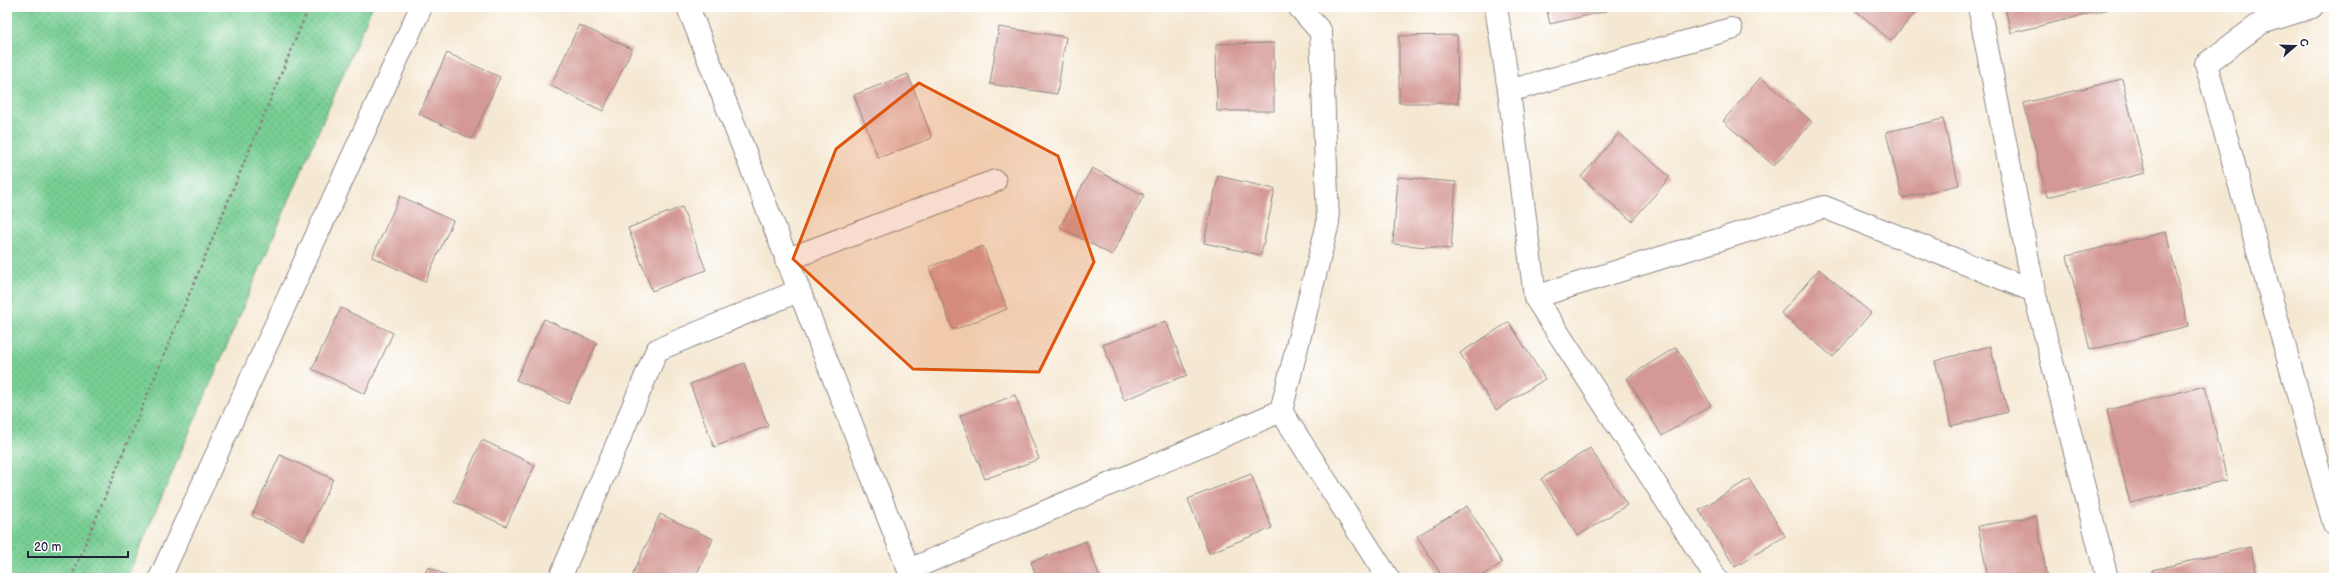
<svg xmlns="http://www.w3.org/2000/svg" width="2341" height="585" viewBox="0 0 2341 585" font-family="'Balsamiq Sans',sans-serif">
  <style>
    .grass { fill: url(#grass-dots); stroke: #4c7867 }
    .building { fill: #d49994 }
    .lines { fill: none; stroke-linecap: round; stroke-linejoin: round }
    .minor-casing { stroke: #8c8586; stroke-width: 24 }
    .path { stroke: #8c8586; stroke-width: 2.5; stroke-dasharray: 3 3; stroke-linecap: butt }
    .minor { stroke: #fff; stroke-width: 22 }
    .marked { fill: #de560e; fill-opacity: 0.2; stroke: #de560e; stroke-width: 3; stroke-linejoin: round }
  </style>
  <defs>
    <pattern id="grass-dots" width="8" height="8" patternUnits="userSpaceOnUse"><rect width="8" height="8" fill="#77ce93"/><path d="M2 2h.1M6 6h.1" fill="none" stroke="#61a779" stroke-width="1.8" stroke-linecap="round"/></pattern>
  </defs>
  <rect width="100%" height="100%" fill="#fff"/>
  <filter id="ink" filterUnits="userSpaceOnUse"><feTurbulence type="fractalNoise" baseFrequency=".025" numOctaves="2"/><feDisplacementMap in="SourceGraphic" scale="8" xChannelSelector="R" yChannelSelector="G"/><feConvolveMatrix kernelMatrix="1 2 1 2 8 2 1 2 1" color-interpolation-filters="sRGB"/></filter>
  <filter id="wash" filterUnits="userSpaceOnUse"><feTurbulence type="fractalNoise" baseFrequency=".012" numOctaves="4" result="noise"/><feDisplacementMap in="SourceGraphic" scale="16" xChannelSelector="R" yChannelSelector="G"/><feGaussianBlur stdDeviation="0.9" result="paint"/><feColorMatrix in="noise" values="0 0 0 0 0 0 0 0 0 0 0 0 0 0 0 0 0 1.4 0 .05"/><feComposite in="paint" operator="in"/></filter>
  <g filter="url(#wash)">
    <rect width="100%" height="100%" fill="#f5e8d2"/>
    <!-- grass -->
    <path class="grass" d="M7 7H372L127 578H7Z"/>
    <g id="blocks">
      <!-- building -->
      <path class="building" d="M1546 7H1606L1607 11 1550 24Z
        M1852 7H1920L1891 41Z
        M2005 7H2108L2109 9 2011 33Z
        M579 25 632 49 603 111 551 86Z
        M999 27 1066 37 1057 94 990 84Z
        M1457 35 1458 103H1399V36Z
        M1274 43V111H1217L1216 44Z
        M447 53 500 77 472 139 419 114Z
        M908 74 932 138 878 158 854 95Z
        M1761 77 1812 122 1774 166 1723 121Z
        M2122 79 2145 173 2047 197 2024 103Z
        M1943 119 1959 185 1902 198 1886 132Z
        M1619 133 1670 177 1632 221 1581 177Z
        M1092 168 1144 195 1112 255 1060 227Z
        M1218 176 1275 189 1261 255 1204 243Z
        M1398 177 1456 182 1451 249 1393 244Z
        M400 196 453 221 425 282 372 257Z
        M682 207 706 270 652 291 628 228Z
        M2166 232 2188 326 2090 350 2067 256Z
        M983 246 1007 309 953 330 929 267Z
        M1819 269 1871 313 1833 357 1781 313Z
        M341 308 393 333 365 394 312 369Z
        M544 319 597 343 568 404 516 380Z
        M1166 321 1187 375 1124 400 1103 345Z
        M1509 322 1545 379 1496 410 1460 353Z
        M1990 346 2008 412 1951 426 1935 361Z
        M1676 347 1711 405 1662 436 1627 378Z
        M744 363 768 426 714 447 690 384Z
        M2205 386 2227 480 2130 503 2107 410Z
        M1015 395 1039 459 985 479 960 416Z
        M482 440 535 465 506 526 454 502Z
        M1590 448 1627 505 1578 536 1541 479Z
        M280 455 333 479 304 540 252 516Z
        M1251 474 1272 528 1209 553 1188 499Z
        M1749 479 1785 536 1735 567 1699 510Z
        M1467 506 1502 563 1478 578H1443L1417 536Z
        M660 514 713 539 695 578H637L632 576Z
        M2036 516 2047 578H1988L1978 526Z
        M1086 541 1100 578H1037L1031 562Z
        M2250 547 2258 578H2154L2152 570Z
        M428 567 452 578H422Z"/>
    </g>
  </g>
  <g filter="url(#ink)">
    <use href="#blocks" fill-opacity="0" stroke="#8c8586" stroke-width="1"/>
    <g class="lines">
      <!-- minor casing -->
      <g class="minor-casing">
        <path id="minor" d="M688 7 912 578
          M1496 7 1509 91 1535 297 1716 578
          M1979 7 2034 291 2107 578
          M2312 7 2261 23 2206 64 2334 524
          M1509 91 1731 29
          M786 260 995 181
          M1535 297 1824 207 2034 291
          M1281 411 1388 578
          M909 570 1281 411 1328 223 1321 32 1299 7
          M160 578 421 7
          M560 578 657 350 798 291"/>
      </g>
      <!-- path -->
      <path class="path" d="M71 578 309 7"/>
      <!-- minor -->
      <use href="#minor" class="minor"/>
    </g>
  </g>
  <!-- marked area -->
  <path class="marked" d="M919 83 1058 156 1094 262 1039 372 913 369 793 259 836 149Z"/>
  <!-- margin -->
  <rect width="2341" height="585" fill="none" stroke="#fff" stroke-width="24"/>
  <!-- north arrow -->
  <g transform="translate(2295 46) rotate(70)" stroke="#ffffff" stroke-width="3" paint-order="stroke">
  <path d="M0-3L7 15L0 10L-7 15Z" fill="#22223b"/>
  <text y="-6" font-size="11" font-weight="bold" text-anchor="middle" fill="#22223b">С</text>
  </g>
  <!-- scale -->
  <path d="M28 551v6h100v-6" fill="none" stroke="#22223b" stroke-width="2"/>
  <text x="34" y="551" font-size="12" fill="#22223b" stroke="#ffffff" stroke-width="3" paint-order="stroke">20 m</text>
</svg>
